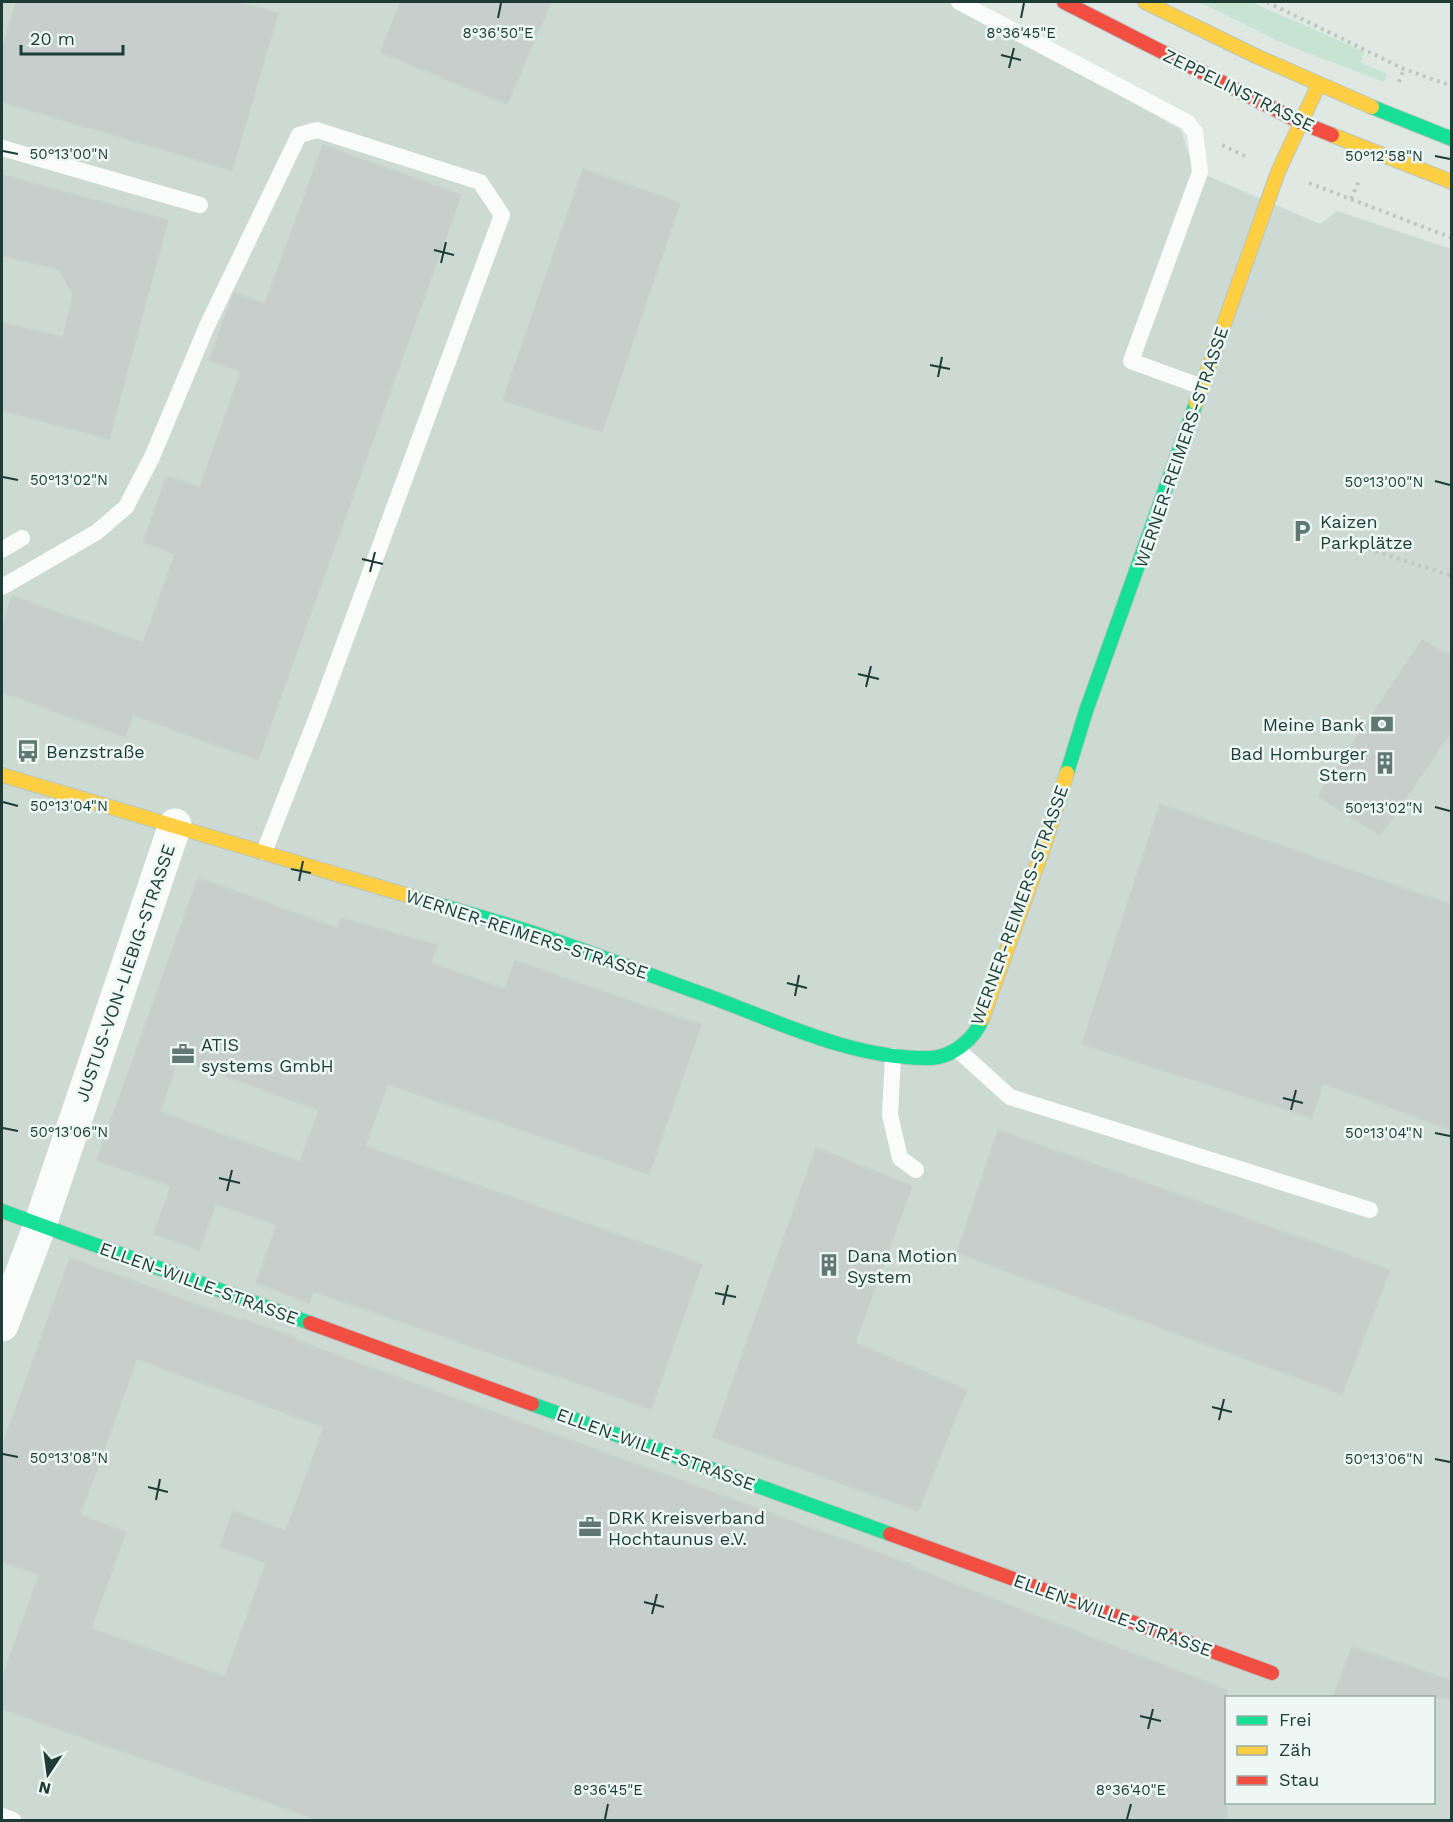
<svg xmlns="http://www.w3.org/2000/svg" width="1453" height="1822" viewBox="0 0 1453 1822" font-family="'Work Sans',sans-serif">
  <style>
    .built { fill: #cddad4; fill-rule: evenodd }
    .green { fill: #c7e3d1 }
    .building { fill: #c7cfcc; stroke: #c8d1cd; stroke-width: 1.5; fill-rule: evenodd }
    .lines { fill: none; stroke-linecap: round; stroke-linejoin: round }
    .fast-casing { stroke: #b9c5c0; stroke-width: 16 }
    .slow-casing { stroke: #b9c5c0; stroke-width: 16 }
    .jam-casing { stroke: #b9c5c0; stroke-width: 16 }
    .path { stroke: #bdc8c5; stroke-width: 4; stroke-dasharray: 3 4.5; stroke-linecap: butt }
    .lane { stroke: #fafcfb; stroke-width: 16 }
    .street { stroke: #fafcfb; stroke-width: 33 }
    .fast { stroke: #16e098; stroke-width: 14 }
    .slow { stroke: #ffcf43; stroke-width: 14 }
    .jam { stroke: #f24e42; stroke-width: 14 }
    .ticks { fill: none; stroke: #1d3c35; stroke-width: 2 }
    .labels { text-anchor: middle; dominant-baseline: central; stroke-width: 5; stroke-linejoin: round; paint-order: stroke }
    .street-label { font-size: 18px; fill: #1d3c35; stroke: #edf7f3 }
    .poi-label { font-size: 18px; fill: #1d3c35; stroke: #edf7f3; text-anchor: start }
    .ticks-label { font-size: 15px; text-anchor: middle; fill: #1d3c35; stroke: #edf7f3; stroke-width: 5; stroke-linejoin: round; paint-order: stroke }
  </style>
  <rect width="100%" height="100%" fill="#e0e8e4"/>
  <!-- built -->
  <path class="built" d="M2 2H960L1181 130 1194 170 1320 224 1337 211 1451 249V1820H2ZM1226 1698H1434V1802H1226Z"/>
  <!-- green -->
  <path class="green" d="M1199 2H1251L1365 52 1360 62 1387 74 1384 82 1287 45Z"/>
  <!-- building -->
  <path class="building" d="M16 2H238L278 13 232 170 2 102V49Z
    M401 2H551L507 104 380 52Z
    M323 145 461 195 258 760 133 715 125 737 2 692V626L12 596 143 643 175 554 143 542 167 476 200 487 241 371 209 360 229 306 234 293 265 304Z
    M583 169 680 203 602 432 503 400Z
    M2 175 168 220 109 439 2 410V323L63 337 73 295 59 269 2 256Z
    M1422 640 1452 657V731L1380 835 1318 796Z
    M1160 804 1452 905V1130L1323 1083 1312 1118 1082 1044Z
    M198 878 337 928 341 918 437 945 431 963 505 989 515 961 701 1025 649 1174 388 1084 365 1146 702 1264 651 1409 313 1291 309 1303 256 1283 277 1225 216 1204 199 1250 154 1234 171 1186 97 1160ZM178 1059 319 1110 300 1162 160 1112Z
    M998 1130 1390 1270 1342 1394 957 1253Z
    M816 1148 912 1186 855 1343 967 1390 918 1511 713 1437Z
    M70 1258 242 1321 243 1319 296 1338 295 1340 910 1564 909 1566 1227 1690V1821H321L2 1709V1679L39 1575 2 1561V1447ZM137 1359 324 1427 286 1531 233 1511 220 1547 266 1563 225 1677 91 1628 126 1532 80 1515Z
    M1352 1647 1452 1681V1698H1333Z"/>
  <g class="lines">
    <!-- fast casing -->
    <g class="fast-casing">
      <path id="fast" d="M1372 107 1452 139
        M1067 773 1086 711 1196 403
        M413 897C458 911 503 922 548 938 598 955 647 974 697 992 771 1018 851 1060 931 1058 952 1057 975 1039 982 1019
        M2 1211 310 1323
        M532 1404 890 1534"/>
    </g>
    <!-- slow casing -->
    <g class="slow-casing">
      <path id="slow" d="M1145 2 1258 57 1372 107
        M1332 135 1452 182
        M1196 403 1278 172 1318 86
        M2 775 413 897
        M982 1019 1044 846 1067 773"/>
    </g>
    <!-- jam casing -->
    <g class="jam-casing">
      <path id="jam" d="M1064 2 1300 122 1332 135
        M310 1323 532 1404
        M890 1534 1272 1673"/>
    </g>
    <!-- path -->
    <path class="path" d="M1267 2 1404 69 1452 86
      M1399 82 1404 69
      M1222 145 1247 157
      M1309 183 1452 238
      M1351 199 1359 181
      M1347 542 1452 576"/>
    <!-- lane -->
    <path class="lane" d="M959 2 1187 122 1195 132 1200 172 1131 361 1202 387
      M2 148 200 205
      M2 550 22 538
      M2 587 97 532 126 507 152 457 207 326 299 135 317 130 480 182 502 215 318 714 264 852
      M958 1050 1010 1097 1370 1210
      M893 1056 890 1115 900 1158 916 1170
      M2 1816 13 1820"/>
    <!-- street -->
    <path class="street" d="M2 1325 40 1225 175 825"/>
    <!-- fast -->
    <use href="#fast" class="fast"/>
    <!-- slow -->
    <use href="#slow" class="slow"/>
    <!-- jam -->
    <use href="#jam" class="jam"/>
  </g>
  <!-- ticks -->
  <path class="ticks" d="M498 18 501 3M1021 18 1024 3M1001 55 1021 60M1009 68 1014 48M3 151 18 154M1435 156 1450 159M434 250 454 255M441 263 446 242M930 365 950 369M938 377 942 357M3 477 18 480M1435 481 1450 485M362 559 383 564M370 572 375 552M858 674 879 679M866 687 871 666M3 802 18 806M1435 807 1450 811M291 869 311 873M299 881 303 861M787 983 807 988M795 996 799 975M1283 1098 1303 1103M1291 1110 1296 1090M3 1128 18 1131M1435 1133 1450 1136M219 1178 240 1183M227 1191 232 1170M715 1293 736 1297M723 1305 728 1285M1212 1407 1232 1412M1219 1420 1224 1399M3 1454 18 1457M1435 1459 1450 1462M148 1487 168 1492M156 1500 160 1479M644 1602 664 1607M652 1614 657 1594M1140 1716 1161 1721M1148 1729 1153 1709M605 1819 608 1804M1127 1819 1131 1804"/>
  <!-- icons -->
  <defs>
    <g id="parking-bare" transform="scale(1.8)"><path d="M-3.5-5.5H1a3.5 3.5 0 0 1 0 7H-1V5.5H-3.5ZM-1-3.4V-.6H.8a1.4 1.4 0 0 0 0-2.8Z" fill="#617872" stroke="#edf7f3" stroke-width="2.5" paint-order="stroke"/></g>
    <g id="bank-bare" transform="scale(1.8)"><path d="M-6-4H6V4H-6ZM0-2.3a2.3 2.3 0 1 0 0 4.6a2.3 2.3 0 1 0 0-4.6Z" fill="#617872" stroke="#edf7f3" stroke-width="2.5" paint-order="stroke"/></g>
    <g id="bus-bare" transform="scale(1.8)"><path d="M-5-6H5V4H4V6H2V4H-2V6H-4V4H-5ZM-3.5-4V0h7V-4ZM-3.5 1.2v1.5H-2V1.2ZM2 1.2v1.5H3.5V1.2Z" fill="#617872" stroke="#edf7f3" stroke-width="2.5" paint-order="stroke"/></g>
    <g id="building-bare" transform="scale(1.8)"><path d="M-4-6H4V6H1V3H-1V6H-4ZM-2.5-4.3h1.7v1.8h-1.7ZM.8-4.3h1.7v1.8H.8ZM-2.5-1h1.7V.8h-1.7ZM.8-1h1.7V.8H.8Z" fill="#617872" stroke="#edf7f3" stroke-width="2.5" paint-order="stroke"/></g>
    <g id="office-bare" transform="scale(1.8)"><path d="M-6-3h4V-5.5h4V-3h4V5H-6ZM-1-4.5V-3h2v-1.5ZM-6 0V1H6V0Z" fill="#617872" stroke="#edf7f3" stroke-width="2.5" paint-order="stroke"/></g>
  </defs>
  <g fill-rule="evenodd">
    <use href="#parking-bare" x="1302" y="531"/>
    <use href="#bank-bare" x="1382" y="724"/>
    <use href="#bus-bare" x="28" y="751"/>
    <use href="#building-bare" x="1385" y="763"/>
    <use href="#office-bare" x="183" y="1054"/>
    <use href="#building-bare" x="829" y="1265"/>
    <use href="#office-bare" x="590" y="1527"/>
  </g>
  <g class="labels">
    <!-- street labels -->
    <g class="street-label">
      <text transform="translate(1239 90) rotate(26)">ZEPPELINSTRASSE</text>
      <text transform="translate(1181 447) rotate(-71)">WERNER-REIMERS-STRASSE</text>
      <text transform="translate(1019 905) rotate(-70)">WERNER-REIMERS-STRASSE</text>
      <text transform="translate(527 934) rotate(18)">WERNER-REIMERS-STRASSE</text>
      <text transform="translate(125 973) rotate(-71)">JUSTUS-VON-LIEBIG-STRASSE</text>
      <text transform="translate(199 1283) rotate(20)">ELLEN-WILLE-STRASSE</text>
      <text transform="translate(656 1449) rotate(20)">ELLEN-WILLE-STRASSE</text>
      <text transform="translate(1113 1615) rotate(20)">ELLEN-WILLE-STRASSE</text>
    </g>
    <!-- poi labels -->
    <g class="poi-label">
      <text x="1320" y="521">Kaizen<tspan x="1320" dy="21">Parkplätze</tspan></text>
      <text x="1364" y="724" text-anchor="end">Meine Bank</text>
      <text x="46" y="751">Benzstraße</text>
      <text x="1367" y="753" text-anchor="end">Bad Homburger<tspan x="1367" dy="21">Stern</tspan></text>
      <text x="201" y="1044">ATIS<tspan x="201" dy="21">systems GmbH</tspan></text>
      <text x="847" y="1255">Dana Motion<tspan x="847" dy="21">System</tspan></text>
      <text x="608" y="1517">DRK Kreisverband<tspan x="608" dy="21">Hochtaunus e.V.</tspan></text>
    </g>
  </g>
  <g class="ticks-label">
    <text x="498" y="38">8°36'50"E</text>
    <text x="1021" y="38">8°36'45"E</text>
    <text x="69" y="159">50°13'00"N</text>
    <text x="1384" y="161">50°12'58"N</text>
    <text x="69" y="485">50°13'02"N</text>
    <text x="1384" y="487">50°13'00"N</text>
    <text x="69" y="811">50°13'04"N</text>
    <text x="1384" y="813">50°13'02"N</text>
    <text x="69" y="1137">50°13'06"N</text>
    <text x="1384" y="1138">50°13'04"N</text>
    <text x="69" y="1463">50°13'08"N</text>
    <text x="1384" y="1464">50°13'06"N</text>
    <text x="608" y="1795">8°36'45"E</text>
    <text x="1131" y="1795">8°36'40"E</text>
  </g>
  <!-- border -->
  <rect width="1453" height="1822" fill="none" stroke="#1d3c35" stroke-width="6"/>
  <!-- legend -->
  <rect x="1225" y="1696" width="210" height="108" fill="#edf7f3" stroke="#9aaca7" stroke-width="1.5"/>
  <rect x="1237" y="1716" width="30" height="9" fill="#16e098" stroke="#9aaca7" stroke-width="1.5"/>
  <text x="1279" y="1726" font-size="18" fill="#1d3c35">Frei</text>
  <rect x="1237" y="1746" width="30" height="9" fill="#ffcf43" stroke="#9aaca7" stroke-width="1.5"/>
  <text x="1279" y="1756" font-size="18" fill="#1d3c35">Zäh</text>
  <rect x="1237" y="1776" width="30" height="9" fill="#f24e42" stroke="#9aaca7" stroke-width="1.5"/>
  <text x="1279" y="1786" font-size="18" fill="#1d3c35">Stau</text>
  <!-- north arrow -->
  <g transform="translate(48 1774) rotate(193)" stroke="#edf7f3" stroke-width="4.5" paint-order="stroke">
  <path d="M0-4.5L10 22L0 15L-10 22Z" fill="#1d3c35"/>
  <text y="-9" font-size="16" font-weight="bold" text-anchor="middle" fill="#1d3c35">N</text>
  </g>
  <!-- scale -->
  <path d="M21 45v9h102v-9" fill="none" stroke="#1d3c35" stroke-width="3"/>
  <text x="30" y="45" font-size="18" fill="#1d3c35" stroke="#edf7f3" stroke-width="4.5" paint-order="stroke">20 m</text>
</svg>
